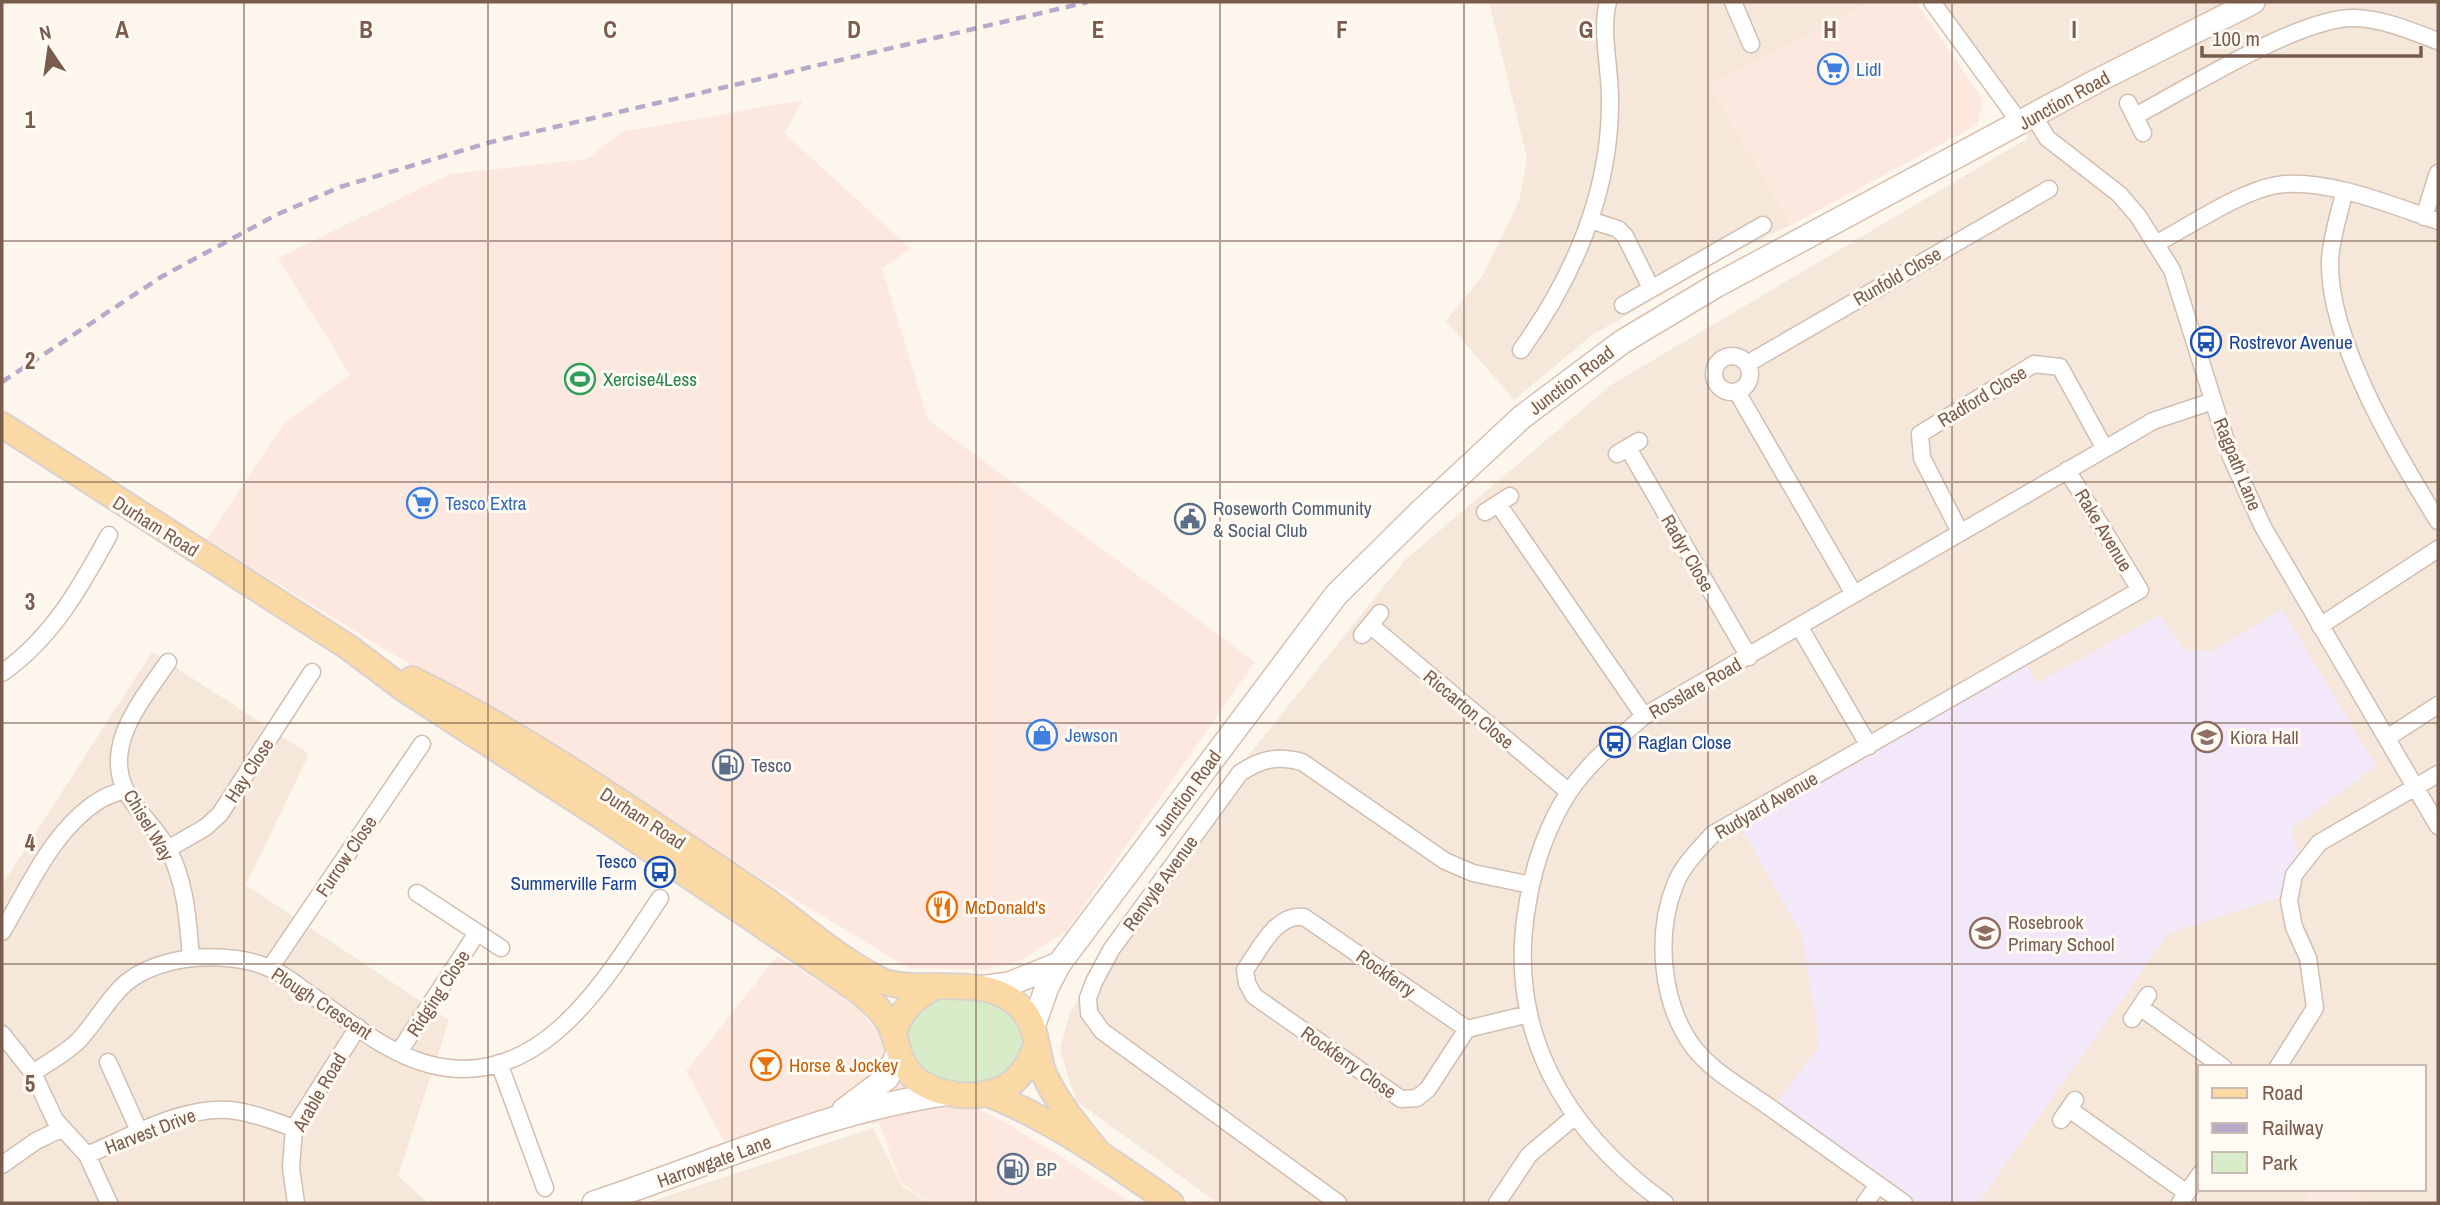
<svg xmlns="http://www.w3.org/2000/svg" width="2440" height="1205" viewBox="0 0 2440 1205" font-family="'Archivo Narrow',sans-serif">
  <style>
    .residential { fill: #f5e8da; fill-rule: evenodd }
    .commercial { fill: #fde8e0 }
    .education { fill: #f3e8fa }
    .green { fill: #d8ecc9 }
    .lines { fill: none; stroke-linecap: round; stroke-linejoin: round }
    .street-casing { stroke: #d1beb0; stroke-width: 19 }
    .secondary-casing { stroke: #d6c0b0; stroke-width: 26 }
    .primary-casing { stroke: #dad1cd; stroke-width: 28 }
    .street { stroke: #fff; stroke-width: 16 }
    .secondary { stroke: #fff; stroke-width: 23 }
    .primary { stroke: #fbd9a5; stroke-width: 24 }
    .rail { stroke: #b9a8c9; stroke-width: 4.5; stroke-dasharray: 10 7; stroke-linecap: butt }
    .grid { fill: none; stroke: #7a5c4d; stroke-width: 2; stroke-opacity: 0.55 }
    .labels { text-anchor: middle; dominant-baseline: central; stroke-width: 6; stroke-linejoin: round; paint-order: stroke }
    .shop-label { font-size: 19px; fill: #366cbe; stroke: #fffaf3; text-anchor: start }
    .street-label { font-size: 19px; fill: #7a5c4d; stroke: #fffaf3 }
    .transit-label { font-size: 19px; fill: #164399; stroke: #fffaf3; text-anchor: start }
    .leisure-label { font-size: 19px; fill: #27864d; stroke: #fffaf3; text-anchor: start }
    .service-label { font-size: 19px; fill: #4e5e75; stroke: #fffaf3; text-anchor: start }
    .education-label { font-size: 19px; fill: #785e54; stroke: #fffaf3; text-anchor: start }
    .food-label { font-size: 19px; fill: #c56008; stroke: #fffaf3; text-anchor: start }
    .grid-label { font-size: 23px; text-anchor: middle; font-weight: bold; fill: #7a5c4d; stroke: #fffaf3; stroke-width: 6; stroke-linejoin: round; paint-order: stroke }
  </style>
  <rect width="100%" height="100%" fill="#fdf6ec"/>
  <!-- residential -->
  <path class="residential" d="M1489 2H1871L1710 85 1791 225 1729 255 1591 336 1514 400 1446 321 1484 274 1519 201 1527 158Z
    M1931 2H2438V1203H1218L1076 1101 1060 1050 1070 1012 1232 776 1405 560 1611 385 2028 138ZM2200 1067H2424V1189H2200Z
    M152 652 309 754 246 885 449 1020 398 1176 428 1203H2V885Z
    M873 1128 902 1186 929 1203H646Z"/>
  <!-- commercial -->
  <path class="commercial" d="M1871 2H1916L1983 100 1977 125 1791 225 1709 85Z
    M803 100 784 133 911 249 882 268 928 420 1255 662 1065 933 1019 961 984 970 908 968 206 540 284 423 350 375 278 258 450 174 587 159 622 132Z
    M777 956 854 1003 913 1076 1010 1125 1133 1203H931L901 1183 879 1123 724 1141 686 1071Z
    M2311 1189H2351L2369 1203H2301Z"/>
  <!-- education -->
  <path class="education" d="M2282 609 2376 766 2291 829 2298 852 2280 897 2169 933 1978 1203H1919L1776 1104 1818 1047 1817 1026 1801 934 1742 830 2025 663 2037 683 2160 615 2184 649 2211 652Z"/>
  <!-- green -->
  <path class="green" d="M952 997C980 998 1014 1004 1022 1035 1023 1041 1025 1050 1023 1056 1007 1092 937 1095 915 1064 910 1056 908 1043 905 1033 915 1011 929 1000 952 997Z"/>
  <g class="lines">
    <!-- street casing -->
    <g class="street-casing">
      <path id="street" d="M1733 2 1751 44
        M1932 2 2021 124
        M2128 103 2143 133
        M2034 116 2047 138 2119 194 2138 216 2172 270 2231 457 2263 527 2438 826
        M2135 116C2187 89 2301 16 2355 18 2384 19 2411 31 2438 41
        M2344 193C2339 215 2331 238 2330 261 2328 340 2397 455 2438 521
        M2424 217 2438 173
        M1590 220 1618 229 1625 236 1651 288
        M2157 243C2192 225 2238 192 2277 185 2324 177 2394 206 2438 221
        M1623 305 1763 225
        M1521 350C1573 278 1610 193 1610 103 1611 71 1600 32 1608 2
        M1714 374a18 18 0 1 1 36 0a18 18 0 1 1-36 0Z
        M1747 364 2049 189
        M1737 392 1854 594
        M1628 448 1749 657
        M1617 454 1639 441
        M1498 504 1644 716
        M1485 512 1510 496
        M1960 532 1922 458 1920 434 2034 364 2060 367 2105 449
        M1370 625 1569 792
        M1799 626 1869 746
        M2320 626 2438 549
        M1362 635 1380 613
        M168 662C143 699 101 746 127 793 138 813 157 829 168 849 186 882 188 922 191 958
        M2 673C52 638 80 588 109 535
        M2387 738 2438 705
        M168 849 206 827 220 814 312 672
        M417 893 501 948
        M2 932C29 887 53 829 100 800 108 795 117 793 125 789
        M270 968 422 744
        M2140 1007 2223 1067
        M2132 1019 2148 995
        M1467 1029 1304 917C1276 913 1260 949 1245 970L1247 983 1254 996 1401 1099 1417 1098 1428 1089 1467 1029 1529 1014
        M2 1034 33 1073 55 1120 87 1155 109 1203
        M399 1052 477 933
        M108 1062 140 1133
        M499 1063 545 1188
        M2278 1067 2315 1008 2308 958 2294 927 2289 901 2294 875 2319 843 2438 774
        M33 1073C48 1062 67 1053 80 1039 112 1003 115 976 170 962 200 955 240 955 269 968 285 974 300 988 314 997 349 1021 386 1053 428 1064 542 1095 608 975 660 898
        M2069 1109 2187 1193
        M2061 1120 2075 1100
        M87 1155C132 1136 187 1103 237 1111 257 1114 276 1122 294 1128
        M2 1165 36 1141 61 1129
        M296 1203 291 1168 294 1128 358 1027
        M1338 1203 1102 1031 1089 1013 1088 998 1094 982 1111 950 1240 773C1261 759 1278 755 1302 762L1445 861 1473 873 1531 885
        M1497 1203 1529 1155 1574 1117
        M1665 1203C1564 1130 1504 1029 1528 901 1534 864 1548 824 1569 792 1589 762 1618 739 1644 716L2153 421 2213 401
        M1865 1203 1878 1185
        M1904 1203C1858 1170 1812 1137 1765 1104 1742 1088 1712 1071 1694 1048 1661 1004 1655 935 1675 885 1682 866 1699 849 1713 834L2140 590 2067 470
        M2180 1203 2200 1174"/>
    </g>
    <!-- secondary casing -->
    <g class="secondary-casing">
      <path id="secondary" d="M980 988 1009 984 1059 964
        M1033 1027 1047 987 1059 964 1336 595 1419 513 1522 417 1622 342 1717 285 2095 82 2253 2
        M844 1110 887 1078 898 1053
        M594 1203C712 1164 826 1110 950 1093"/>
    </g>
    <!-- primary casing -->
    <g class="primary-casing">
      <path id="primary" d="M2 425 348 647 404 689 605 819 859 991C873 1003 886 1014 893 1032 898 1046 899 1060 909 1072 929 1097 982 1103 1009 1085 1023 1075 1030 1061 1036 1046
        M412 679C535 740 649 822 763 898 796 921 827 950 862 970 869 974 877 979 885 982 930 995 986 971 1022 1009 1038 1026 1036 1053 1044 1074 1058 1104 1077 1126 1098 1152
        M894 1033C901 1010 913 999 934 987
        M986 1093C1053 1120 1113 1162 1171 1203"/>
    </g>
    <!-- street -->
    <use href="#street" class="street"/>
    <!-- secondary -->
    <use href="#secondary" class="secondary"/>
    <!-- primary -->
    <use href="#primary" class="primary"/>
    <!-- rail -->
    <path class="rail" d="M2 382 161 277 276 215 340 187 491 142 1088 2"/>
  </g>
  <!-- grid -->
  <path class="grid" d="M244 2V1203M488 2V1203M732 2V1203M976 2V1203M1220 2V1203M1464 2V1203M1708 2V1203M1952 2V1203M2196 2V1203M2 241H2438M2 482H2438M2 723H2438M2 964H2438"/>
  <!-- icons -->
  <defs>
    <g id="supermarket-ring" transform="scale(1.575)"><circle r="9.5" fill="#fffaf3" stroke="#3f7fe0" stroke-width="1.5"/><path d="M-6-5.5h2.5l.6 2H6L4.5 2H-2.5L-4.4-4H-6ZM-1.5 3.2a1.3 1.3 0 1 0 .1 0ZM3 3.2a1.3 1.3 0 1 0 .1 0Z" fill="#3f7fe0"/></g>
    <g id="bus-ring" transform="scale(1.575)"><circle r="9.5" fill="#fffaf3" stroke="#1a4fb4" stroke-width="1.5"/><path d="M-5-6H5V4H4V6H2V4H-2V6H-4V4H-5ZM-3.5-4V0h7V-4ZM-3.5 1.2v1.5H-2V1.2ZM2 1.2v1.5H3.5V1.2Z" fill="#1a4fb4"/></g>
    <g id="stadium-ring" transform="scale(1.575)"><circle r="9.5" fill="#fffaf3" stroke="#2e9e5b" stroke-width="1.5"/><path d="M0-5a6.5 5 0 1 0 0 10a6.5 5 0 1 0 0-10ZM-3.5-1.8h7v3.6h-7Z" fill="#2e9e5b"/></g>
    <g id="civic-ring" transform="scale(1.575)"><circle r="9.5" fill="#fffaf3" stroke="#5c6f8a" stroke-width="1.5"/><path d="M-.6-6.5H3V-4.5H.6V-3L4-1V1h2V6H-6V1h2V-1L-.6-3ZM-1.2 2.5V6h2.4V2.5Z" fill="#5c6f8a"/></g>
    <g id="shop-ring" transform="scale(1.575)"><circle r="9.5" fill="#fffaf3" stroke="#3f7fe0" stroke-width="1.5"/><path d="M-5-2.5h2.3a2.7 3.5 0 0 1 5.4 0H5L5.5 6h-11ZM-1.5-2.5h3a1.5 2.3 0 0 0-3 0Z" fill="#3f7fe0"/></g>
    <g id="school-ring" transform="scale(1.575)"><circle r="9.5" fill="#fffaf3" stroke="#8d6e63" stroke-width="1.5"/><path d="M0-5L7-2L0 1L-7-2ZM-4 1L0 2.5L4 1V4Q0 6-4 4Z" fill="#8d6e63"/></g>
    <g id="fuel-ring" transform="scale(1.575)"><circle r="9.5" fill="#fffaf3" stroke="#5c6f8a" stroke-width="1.5"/><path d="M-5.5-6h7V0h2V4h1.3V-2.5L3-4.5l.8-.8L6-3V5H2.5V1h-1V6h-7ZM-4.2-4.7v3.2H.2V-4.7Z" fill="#5c6f8a"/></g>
    <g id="restaurant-ring" transform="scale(1.575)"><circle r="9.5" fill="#fffaf3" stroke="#e8710a" stroke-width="1.5"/><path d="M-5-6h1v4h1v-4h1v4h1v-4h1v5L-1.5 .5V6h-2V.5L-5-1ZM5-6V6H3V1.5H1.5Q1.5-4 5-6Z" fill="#e8710a"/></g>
    <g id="bar-ring" transform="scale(1.575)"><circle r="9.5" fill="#fffaf3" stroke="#e8710a" stroke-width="1.5"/><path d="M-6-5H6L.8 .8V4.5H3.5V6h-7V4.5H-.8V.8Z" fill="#e8710a"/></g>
  </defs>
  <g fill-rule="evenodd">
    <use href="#supermarket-ring" x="1833" y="69"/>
    <use href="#bus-ring" x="2206" y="342"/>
    <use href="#stadium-ring" x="580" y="379"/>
    <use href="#supermarket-ring" x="422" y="503"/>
    <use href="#civic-ring" x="1190" y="519"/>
    <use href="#shop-ring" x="1042" y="735"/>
    <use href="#school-ring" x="2207" y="737"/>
    <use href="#bus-ring" x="1615" y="742"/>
    <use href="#fuel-ring" x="728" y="765"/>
    <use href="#bus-ring" x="660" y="872"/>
    <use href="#restaurant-ring" x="942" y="907"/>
    <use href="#school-ring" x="1985" y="933"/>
    <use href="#bar-ring" x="766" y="1065"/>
    <use href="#fuel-ring" x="1013" y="1169"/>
  </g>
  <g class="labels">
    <!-- shop labels -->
    <g class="shop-label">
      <text x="1856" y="69">Lidl</text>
      <text x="445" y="503">Tesco Extra</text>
      <text x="1065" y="735">Jewson</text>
    </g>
    <!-- street labels -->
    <g class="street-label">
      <text transform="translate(2064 100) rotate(-29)">Junction Road</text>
      <text transform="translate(1897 276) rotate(-30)">Runfold Close</text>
      <text transform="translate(1571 380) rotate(-37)">Junction Road</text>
      <text transform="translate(1982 396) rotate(-31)">Radford Close</text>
      <text transform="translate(2238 464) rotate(68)">Ragpath Lane</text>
      <text transform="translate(156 526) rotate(32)">Durham Road</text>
      <text transform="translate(2104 530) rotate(59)">Rake Avenue</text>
      <text transform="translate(1688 553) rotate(60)">Radyr Close</text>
      <text transform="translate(1695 688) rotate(-30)">Rosslare Road</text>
      <text transform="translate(1469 709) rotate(40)">Riccarton Close</text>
      <text transform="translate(249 770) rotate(-57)">Hay Close</text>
      <text transform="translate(1187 793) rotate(-54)">Junction Road</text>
      <text transform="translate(1766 805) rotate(-30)">Rudyard Avenue</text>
      <text transform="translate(643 818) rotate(33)">Durham Road</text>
      <text transform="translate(149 825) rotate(59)">Chisel Way</text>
      <text transform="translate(346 856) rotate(-56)">Furrow Close</text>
      <text transform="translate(1160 883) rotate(-54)">Renvyle Avenue</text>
      <text transform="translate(1386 973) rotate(35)">Rockferry</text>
      <text transform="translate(438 993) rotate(-57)">Ridging Close</text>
      <text transform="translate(322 1003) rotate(33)">Plough Crescent</text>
      <text transform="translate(1349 1062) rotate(35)">Rockferry Close</text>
      <text transform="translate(319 1092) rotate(-60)">Arable Road</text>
      <text transform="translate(150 1131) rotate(-21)">Harvest Drive</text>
      <text transform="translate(714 1161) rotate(-20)">Harrowgate Lane</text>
    </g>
    <!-- transit labels -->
    <g class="transit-label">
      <text x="2229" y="342">Rostrevor Avenue</text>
      <text x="1638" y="742">Raglan Close</text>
      <text x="637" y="861" text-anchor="end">Tesco<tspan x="637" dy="22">Summerville Farm</tspan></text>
    </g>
    <!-- leisure labels -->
    <g class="leisure-label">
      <text x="603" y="379">Xercise4Less</text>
    </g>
    <!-- service labels -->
    <g class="service-label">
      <text x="1213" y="508">Roseworth Community<tspan x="1213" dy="22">&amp; Social Club</tspan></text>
      <text x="751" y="765">Tesco</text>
      <text x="1036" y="1169">BP</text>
    </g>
    <!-- education labels -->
    <g class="education-label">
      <text x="2230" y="737">Kiora Hall</text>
      <text x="2008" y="922">Rosebrook<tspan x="2008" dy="22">Primary School</tspan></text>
    </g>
    <!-- food labels -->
    <g class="food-label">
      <text x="965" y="907">McDonald's</text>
      <text x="789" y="1065">Horse &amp; Jockey</text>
    </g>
  </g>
  <g class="grid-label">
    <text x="122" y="38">A</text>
    <text x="366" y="38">B</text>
    <text x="610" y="38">C</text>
    <text x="854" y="38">D</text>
    <text x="1098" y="38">E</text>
    <text x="1342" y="38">F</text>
    <text x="1586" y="38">G</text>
    <text x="1830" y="38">H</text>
    <text x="2074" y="38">I</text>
    <text x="30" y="128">1</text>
    <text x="30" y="369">2</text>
    <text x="30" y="610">3</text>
    <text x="30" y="851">4</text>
    <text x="30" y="1092">5</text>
  </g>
  <!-- border -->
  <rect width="2440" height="1205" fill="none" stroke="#7a5c4d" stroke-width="7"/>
  <!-- legend -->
  <rect x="2198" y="1065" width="228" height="126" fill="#fffaf3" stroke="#cabbb1" stroke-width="2"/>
  <rect x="2212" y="1088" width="35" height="10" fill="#fbd9a5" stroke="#cabbb1" stroke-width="2"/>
  <text x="2262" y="1100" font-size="21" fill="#7a5c4d">Road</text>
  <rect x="2212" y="1123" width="35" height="10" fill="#b9a8c9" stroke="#cabbb1" stroke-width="2"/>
  <text x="2262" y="1135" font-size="21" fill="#7a5c4d">Railway</text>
  <rect x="2212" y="1152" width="35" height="21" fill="#d8ecc9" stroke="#cabbb1" stroke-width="2"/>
  <text x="2262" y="1170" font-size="21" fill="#7a5c4d">Park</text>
  <!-- north arrow -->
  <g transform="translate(49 49) rotate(347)" stroke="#fffaf3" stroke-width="5" paint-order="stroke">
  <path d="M0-5L12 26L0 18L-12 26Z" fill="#7a5c4d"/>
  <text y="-10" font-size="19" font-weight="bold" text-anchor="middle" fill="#7a5c4d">N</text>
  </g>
  <!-- scale -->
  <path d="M2202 46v10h219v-10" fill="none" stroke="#7a5c4d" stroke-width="3.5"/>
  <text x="2212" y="46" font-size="21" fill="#7a5c4d" stroke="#fffaf3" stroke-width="5" paint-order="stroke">100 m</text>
</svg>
